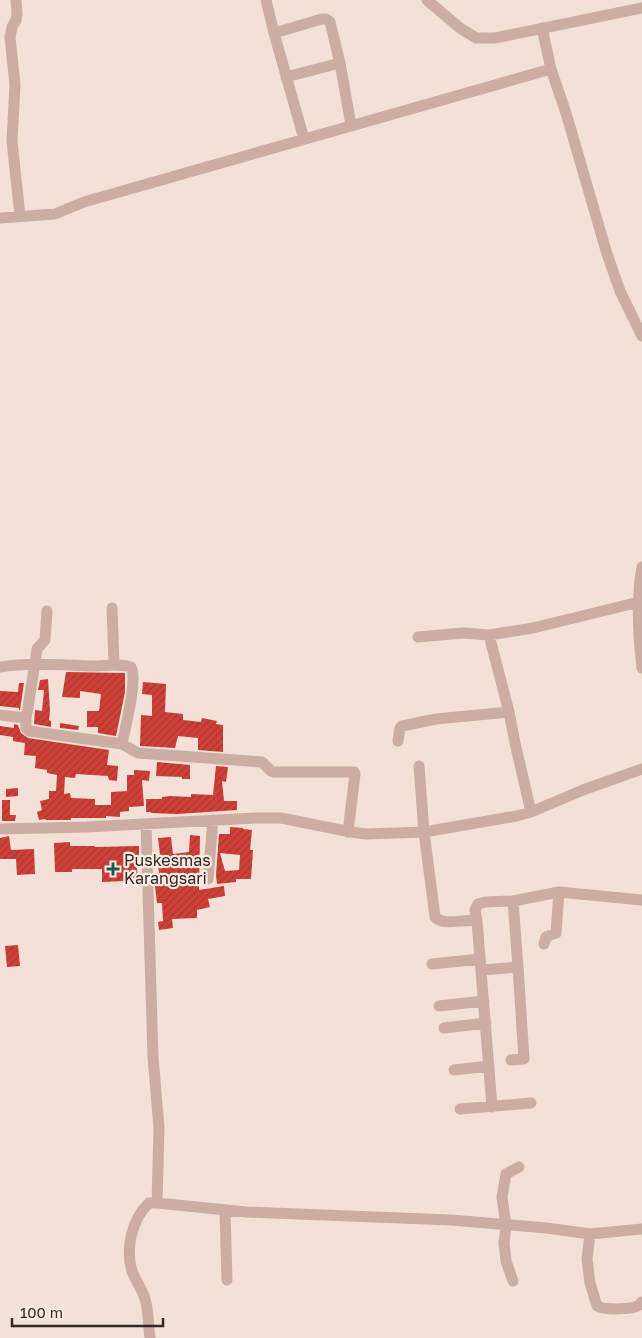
<svg xmlns="http://www.w3.org/2000/svg" width="642" height="1338" viewBox="0 0 642 1338" font-family="'Golos Text',sans-serif">
  <style>
    .building { fill: url(#building-hatch); fill-rule: evenodd }
    .lines { fill: none; stroke-linecap: round; stroke-linejoin: round }
    .street { stroke: #cbada2; stroke-width: 11 }
    .poi-dot { fill: #185951; stroke: #faebe3; stroke-width: 2 }
    .labels { text-anchor: middle; dominant-baseline: central; stroke-width: 4.5; stroke-linejoin: round; paint-order: stroke }
    .poi-label { font-size: 16px; fill: #352725; stroke: #faebe3; text-anchor: start }
  </style>
  <defs>
    <pattern id="building-hatch" width="6" height="6" patternUnits="userSpaceOnUse" patternTransform="scale(1.25)"><rect width="6" height="6" fill="#cf4138"/><path d="M-1 1l2-2M0 6l6-6M5 7l2-2" fill="none" stroke="#a9362f"/></pattern>
  </defs>
  <rect width="100%" height="100%" fill="#f3e0d7"/>
  <!-- building -->
  <path class="building" d="M66 672 125 673V692L116 736 98 733V727H87V711H99L101 694 80 691V698L62 697Z
    M48 679 50 711 49 720 51 721V727L34 724 35 710 42 711 44 690H38L40 680Z
    M143 682 166 684 165 712 183 714V720L201 722 202 718 217 721 216 724 223 725V752L198 750V738L178 736 175 748 140 746 141 715 152 716V695L142 694Z
    M19 683H24L20 710H19V708L0 706V691L18 692Z
    M60 723 79 726 78 730 60 728Z
    M14 724 18 725 21 733 28 738 109 750 107 765 118 766 117 781 109 780 108 776 76 774 75 778 65 777 64 794 70 793 71 798 95 799V805H111V792L127 791V775H134V770L150 771 149 781 142 780 144 806 129 807V811L120 812V817L106 816V818H71V820H46L45 819 39 820 37 812 42 810 40 801 49 799V791H56L57 775 47 773V770L35 768 36 756 24 755 25 743 13 741V737L0 735V726L14 728Z
    M157 762 190 765V779H182V777L156 776Z
    M216 766 228 767 226 782 222 781 224 801H237V810L177 814 151 813V812H146V799H162V797L170 796 191 797V794L213 795Z
    M18 788V796L6 797V789Z
    M2 800H10V815H16L15 821H2Z
    M230 827 243 828V829L252 830 250 850H253L251 879H236V882L217 884 216 875 219 834H230ZM220 853 240 855 239 870 225 871Z
    M190 835 200 836 199 890 224 886 225 896 208 899 210 907 197 910V918L172 919 173 928 159 930 158 922 163 921 162 903H157L155 886V874L159 873 157 856 160 855 158 838 171 837 173 854 189 852Z
    M9 836 11 850 34 849 35 874 17 875 16 859H0V838Z
    M70 842V846H95V847L139 846V856H135L138 877 125 880V881L102 882V869H72V872H55L54 843Z
    M18 945 20 966 7 967 5 946Z"/>
  <g class="lines">
    <!-- street -->
    <path class="street" d="M16 0 17 14 16 20 12 27 10 37 15 85 12 141 20 216
      M266 0 274 33 304 139
      M427 0 460 28 476 38H495L642 8
      M542 28 551 69 566 113 607 254 620 291 642 336
      M274 33 322 19H326L330 22 340 63 351 125
      M286 77 340 63
      M0 218 55 214 84 202 551 69
      M642 567C636 600 638 635 642 668
      M112 608 114 664
      M489 635 509 712 515 743 531 812
      M418 637 463 633 489 635 533 628 639 602
      M0 667C31 662 61 665 93 666 106 666 118 663 131 667 138 680 125 728 122 744
      M0 715 26 718V728L29 731 122 744 138 753 262 762 271 771 274 772H354L355 774 348 832
      M26 718 28 708 37 649 45 640 47 611
      M398 741 400 728 402 726 436 719 509 712
      M419 766 424 832 435 917C445 927 463 918 477 921L492 1107
      M146 824 153 1057 159 1128 157 1203H149C132 1219 125 1249 132 1271 135 1280 141 1287 144 1296 149 1309 148 1324 150 1338
      M0 829 87 827 256 818H281L351 832 366 834 424 832 517 816 531 812 583 790 642 769
      M208 879 213 820
      M513 901 559 892 642 900
      M477 921 475 910 478 904 485 902 513 901 518 967
      M544 944 546 937 556 933 559 892
      M432 964 480 959
      M481 970 518 967 524 1059 511 1060
      M439 1006 484 1001
      M444 1028 486 1023
      M454 1070 489 1066
      M460 1109 531 1103
      M157 1203 246 1212 451 1220 547 1228 590 1234 642 1229
      M225 1210 227 1280
      M590 1234 587 1259 590 1283 597 1306C604 1310 633 1310 639 1305 641 1304 641 1303 642 1302
      M513 1281 506 1261 504 1243 506 1225 502 1197 506 1174 519 1167"/>
  </g>
  <!-- markers -->
  <path class="poi-dot" d="M110.5 861.5h5v5h5v5h-5v5h-5v-5h-5v-5h5z"/>
  <g class="labels">
    <!-- poi labels -->
    <g class="poi-label">
      <text x="124" y="860">Puskesmas<tspan x="124" dy="18">Karangsari</tspan></text>
    </g>
  </g>
  <!-- scale -->
  <path d="M12 1318v8h151v-8" fill="none" stroke="#352725" stroke-width="2.5"/>
  <text x="20" y="1318" font-size="15" fill="#352725" stroke="#faebe3" stroke-width="4" paint-order="stroke">100 m</text>
</svg>
